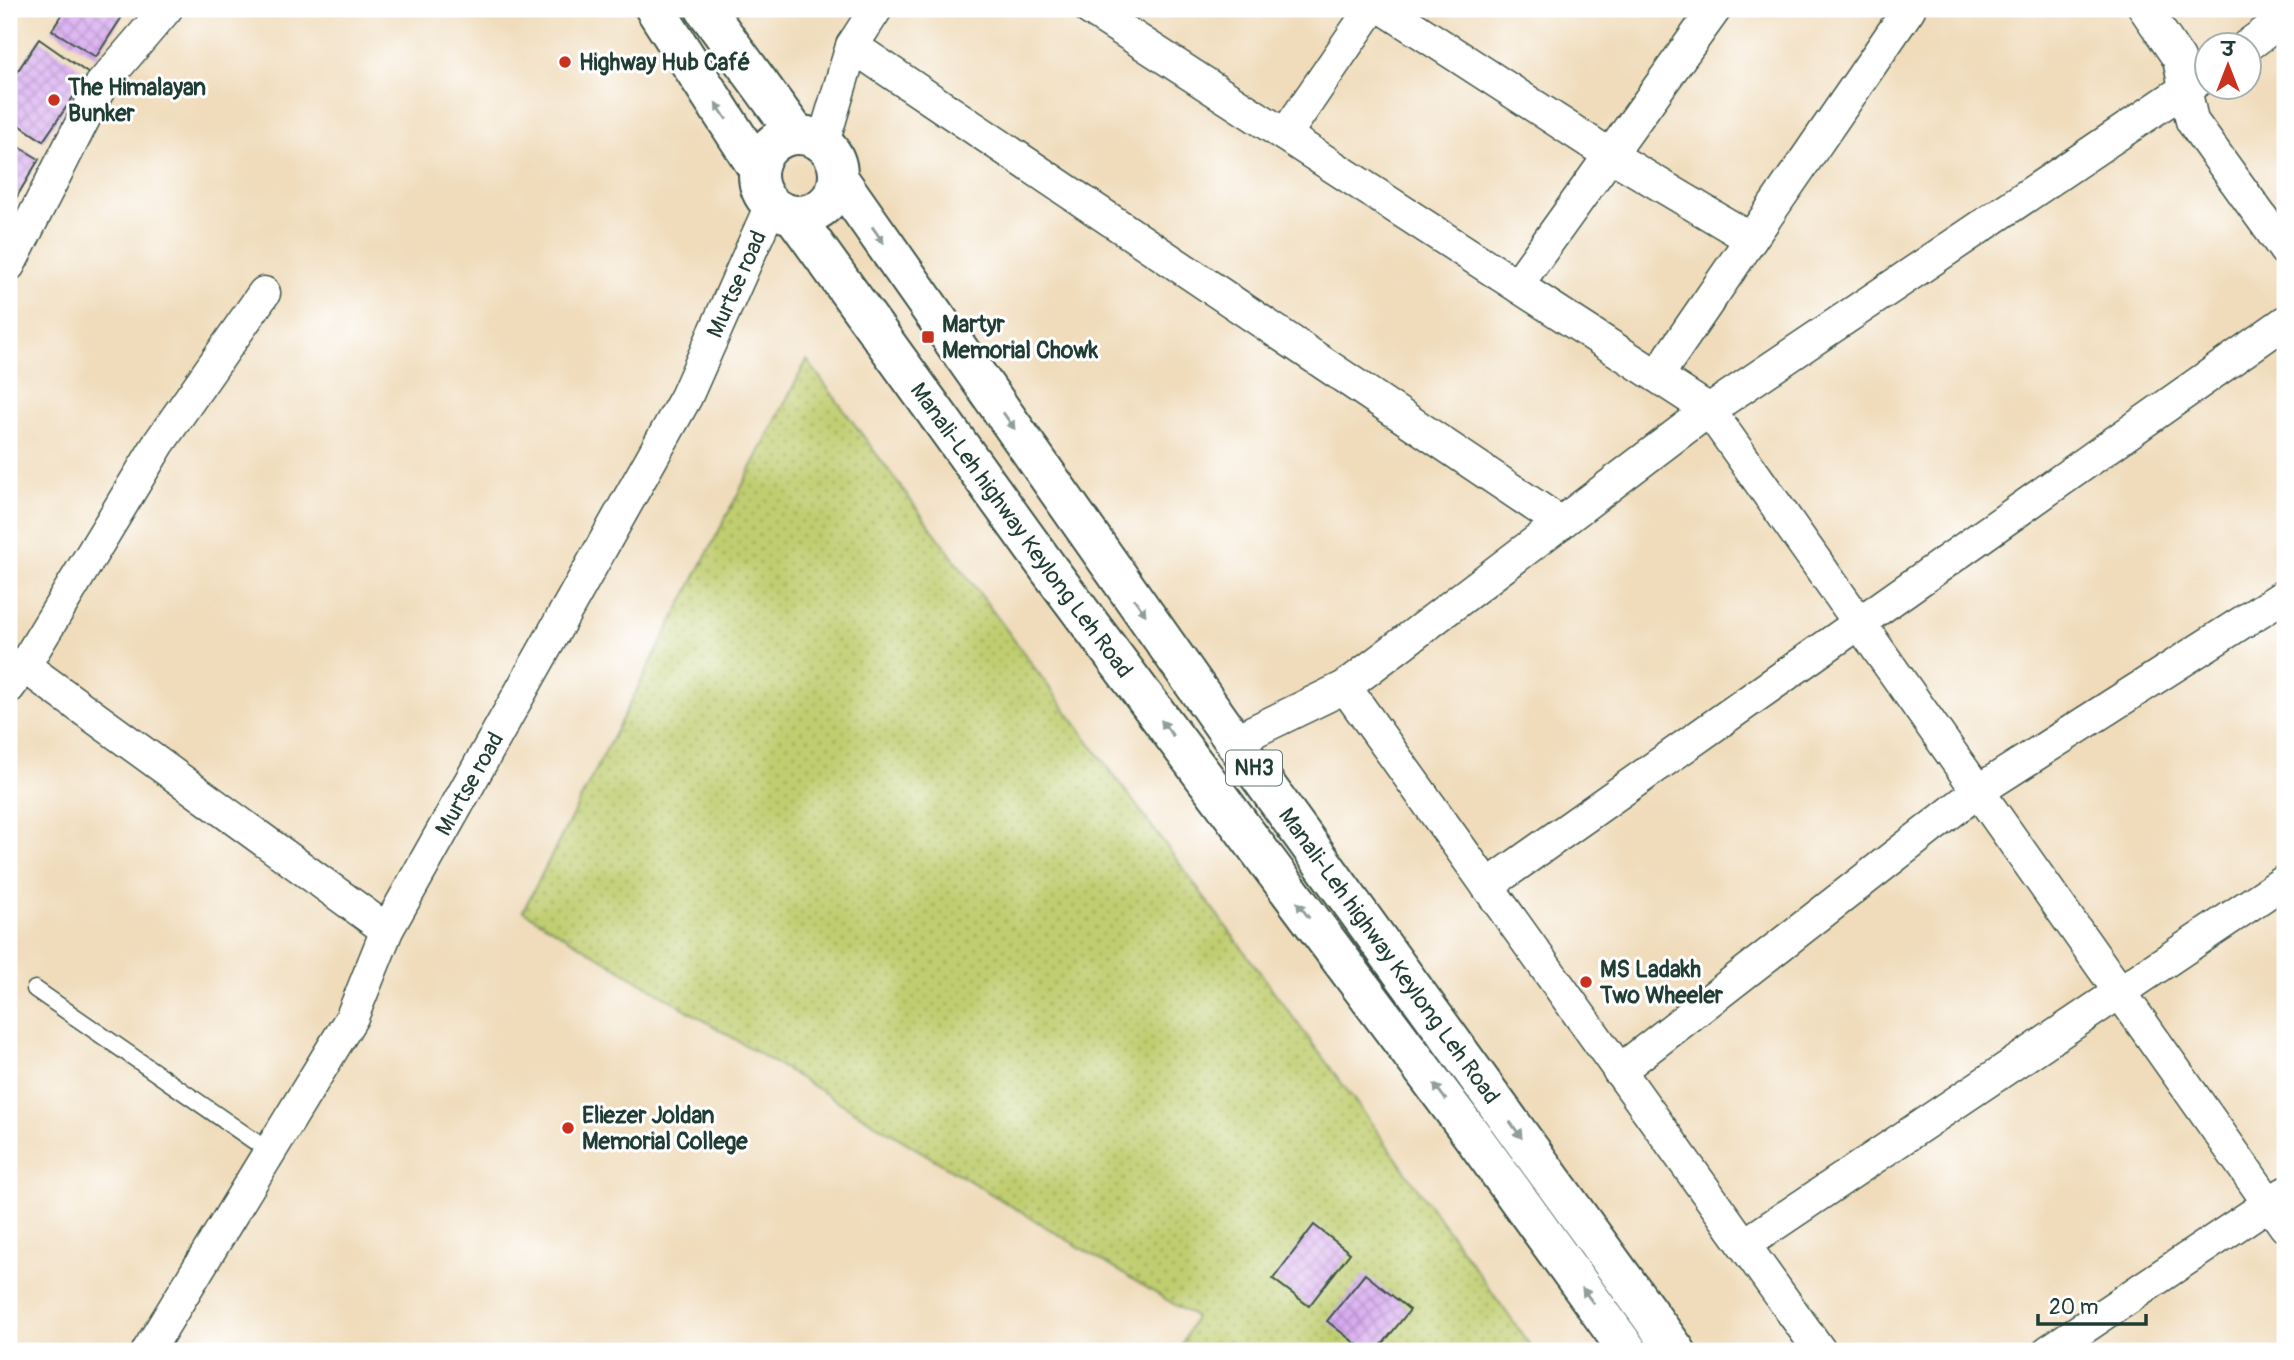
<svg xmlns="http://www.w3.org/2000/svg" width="2294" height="1360" viewBox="0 0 2294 1360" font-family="Pangolin,'Playpen Sans Deva',sans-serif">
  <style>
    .grass { fill: url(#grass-dots); stroke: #708552; stroke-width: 2 }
    .building { fill: url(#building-cross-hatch) }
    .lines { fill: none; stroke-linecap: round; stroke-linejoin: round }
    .lane-casing { stroke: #3e5548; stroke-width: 19 }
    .street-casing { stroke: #3e5548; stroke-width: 35 }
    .highway-casing { stroke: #3e5548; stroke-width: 42 }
    .lane { stroke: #fff; stroke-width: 16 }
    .street { stroke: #fff; stroke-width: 32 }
    .highway { stroke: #fff; stroke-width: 38 }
    .oneway { fill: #8f9e9a }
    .poi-dot { fill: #c8321e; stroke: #fff; stroke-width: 2.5 }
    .labels { text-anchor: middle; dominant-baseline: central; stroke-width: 6; stroke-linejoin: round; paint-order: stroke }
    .shield { fill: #fff; stroke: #627771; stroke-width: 2 }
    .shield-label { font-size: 21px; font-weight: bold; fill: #1f3d34 }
    .poi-label { font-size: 23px; font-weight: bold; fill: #1f3d34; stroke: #fff; text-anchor: start }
    .street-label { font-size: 23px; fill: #1f3d34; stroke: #fff }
  </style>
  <defs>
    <pattern id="grass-dots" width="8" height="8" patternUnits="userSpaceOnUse" patternTransform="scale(1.75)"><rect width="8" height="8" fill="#c0cd6f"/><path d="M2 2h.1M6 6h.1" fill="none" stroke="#9ba85c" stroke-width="1.8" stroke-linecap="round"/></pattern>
    <pattern id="building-cross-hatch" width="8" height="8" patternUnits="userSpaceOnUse" patternTransform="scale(1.75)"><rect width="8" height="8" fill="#d9aaf1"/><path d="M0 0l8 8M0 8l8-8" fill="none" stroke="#af8cc4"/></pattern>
  </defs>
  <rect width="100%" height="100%" fill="#fff"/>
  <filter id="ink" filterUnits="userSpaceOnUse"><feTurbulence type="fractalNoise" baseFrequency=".0143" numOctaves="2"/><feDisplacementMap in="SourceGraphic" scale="14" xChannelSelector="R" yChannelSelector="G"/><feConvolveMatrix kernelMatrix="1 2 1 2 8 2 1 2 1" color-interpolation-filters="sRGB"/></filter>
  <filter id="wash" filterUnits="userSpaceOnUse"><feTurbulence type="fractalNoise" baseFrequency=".00686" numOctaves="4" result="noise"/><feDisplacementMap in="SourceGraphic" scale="28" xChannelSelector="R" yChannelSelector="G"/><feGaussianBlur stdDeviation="1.57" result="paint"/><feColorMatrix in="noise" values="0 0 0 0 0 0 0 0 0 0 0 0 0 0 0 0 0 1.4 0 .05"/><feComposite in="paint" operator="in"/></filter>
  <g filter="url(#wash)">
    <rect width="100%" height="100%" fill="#f0dcbb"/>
    <!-- grass -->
    <path class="grass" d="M807 360 1369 1120 1534 1351H1179L1195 1317 523 911Z"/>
    <g id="blocks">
      <!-- building -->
      <path class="building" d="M66 9H127L96 57 52 30Z
        M39 39 89 74 43 141 9 118V84Z
        M9 141 39 159 9 210Z
        M1314 1225 1350 1253 1309 1306 1273 1279Z
        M1365 1274 1410 1310 1377 1351H1365L1327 1321Z"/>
    </g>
  </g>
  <g filter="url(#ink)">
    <use href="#blocks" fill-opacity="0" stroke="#3e5548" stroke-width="2"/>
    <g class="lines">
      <!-- lane casing -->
      <g class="lane-casing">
        <path id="lane" d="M35 989 270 1152"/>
      </g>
      <!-- street casing -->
      <g class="street-casing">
        <g id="street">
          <path d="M1090 9 1709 410 2285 1226"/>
          <path d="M1385 9 1610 155 1751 239"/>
          <path d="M2145 9 2179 59 2192 121 2285 250"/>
          <path d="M852 46 1561 523"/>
          <path d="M2247 46 2285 18"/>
          <path d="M1285 135 1371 9"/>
          <path d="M823 143 852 46 876 9"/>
          <path d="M9 265 101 85 166 9"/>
          <path d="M1517 285 1715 9"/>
          <path d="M1657 376 1909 9"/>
          <path d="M24 666 387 930"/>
          <path d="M9 687 24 666 159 443 264 293"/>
          <path d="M1345 687 1820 1351"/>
          <path d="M1234 741 1345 687 1709 410 2206 75"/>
          <path d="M1487 886 2285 322"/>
          <path d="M1619 1071 1978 791 2285 595"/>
          <path d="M1744 1245 2285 881"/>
          <path id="s1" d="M148 1351 352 1017 387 930 686 397 771 205"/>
          <path d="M2049 1351 2285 1193"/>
        </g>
      </g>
      <!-- highway casing -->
      <g class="highway-casing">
        <g id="highway">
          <path d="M655 9 758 169"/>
          <path d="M705 9 797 135"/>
          <circle cx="798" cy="175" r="40"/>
          <path id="s2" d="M839 179 1234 741 1676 1351"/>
          <path id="s3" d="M794 216 1048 568 1471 1134 1628 1351"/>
        </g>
      </g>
      <!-- lane -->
      <use href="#lane" class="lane"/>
      <!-- street -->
      <use href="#street" class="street"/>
      <!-- highway -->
      <use href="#highway" class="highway"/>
    </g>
    <!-- one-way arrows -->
    <defs><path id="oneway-solid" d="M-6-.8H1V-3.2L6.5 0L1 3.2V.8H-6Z" transform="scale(1.75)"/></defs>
    <g class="oneway">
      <use href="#oneway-solid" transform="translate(721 111) rotate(-123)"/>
      <use href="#oneway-solid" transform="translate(878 235) rotate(55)"/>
      <use href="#oneway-solid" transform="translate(1009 421) rotate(55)"/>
      <use href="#oneway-solid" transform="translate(1140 607) rotate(55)"/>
      <use href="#oneway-solid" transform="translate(1167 728) rotate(-127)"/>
      <use href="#oneway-solid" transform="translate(1303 910) rotate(-127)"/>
      <use href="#oneway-solid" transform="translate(1440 1092) rotate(-127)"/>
      <use href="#oneway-solid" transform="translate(1516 1130) rotate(54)"/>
      <use href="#oneway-solid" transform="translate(1588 1296) rotate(-126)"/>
    </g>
  </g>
  <!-- markers -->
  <g class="poi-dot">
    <circle cx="565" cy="62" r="7"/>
    <circle cx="54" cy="100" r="7"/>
    <rect x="921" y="330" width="14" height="14" rx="3.5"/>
    <circle cx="1586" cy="982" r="7"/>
    <circle cx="568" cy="1128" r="7"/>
  </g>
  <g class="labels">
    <!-- shield labels -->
    <rect class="shield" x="1226" y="750.5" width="56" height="35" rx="5"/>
    <g class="shield-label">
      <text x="1254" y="768">NH3</text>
    </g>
    <!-- poi labels -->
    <g class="poi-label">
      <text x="579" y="62">Highway Hub Café</text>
      <text x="68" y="87">The Himalayan<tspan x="68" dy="26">Bunker</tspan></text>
      <text x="942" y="324">Martyr<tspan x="942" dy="26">Memorial Chowk</tspan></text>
      <text x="1600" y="969">MS Ladakh<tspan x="1600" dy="26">Two Wheeler</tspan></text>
      <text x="582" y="1115">Eliezer Joldan<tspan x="582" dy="26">Memorial College</tspan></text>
    </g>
    <!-- street labels -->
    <g class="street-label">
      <text stroke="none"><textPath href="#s1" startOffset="1220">Murtse road</textPath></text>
      <text stroke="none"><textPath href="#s3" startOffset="388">Manali-Leh highway Keylong Leh Road</textPath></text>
      <text stroke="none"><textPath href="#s1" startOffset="653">Murtse road</textPath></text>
      <text stroke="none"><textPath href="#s2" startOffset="952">Manali-Leh highway Keylong Leh Road</textPath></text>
    </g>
  </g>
  <!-- margin -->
  <rect width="2294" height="1360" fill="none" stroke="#fff" stroke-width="35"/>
  <!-- north arrow -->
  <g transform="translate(2228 66)"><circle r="33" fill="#ffffff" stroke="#a5b1ae" stroke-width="2"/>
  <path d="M0-5L12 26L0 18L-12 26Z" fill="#c8321e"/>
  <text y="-10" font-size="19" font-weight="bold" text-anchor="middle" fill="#1f3d34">उ</text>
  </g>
  <!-- scale -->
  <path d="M2038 1314v10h108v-10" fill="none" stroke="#1f3d34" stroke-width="3.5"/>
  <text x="2049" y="1314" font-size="21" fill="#1f3d34" stroke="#ffffff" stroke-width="5" paint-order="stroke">20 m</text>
</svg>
